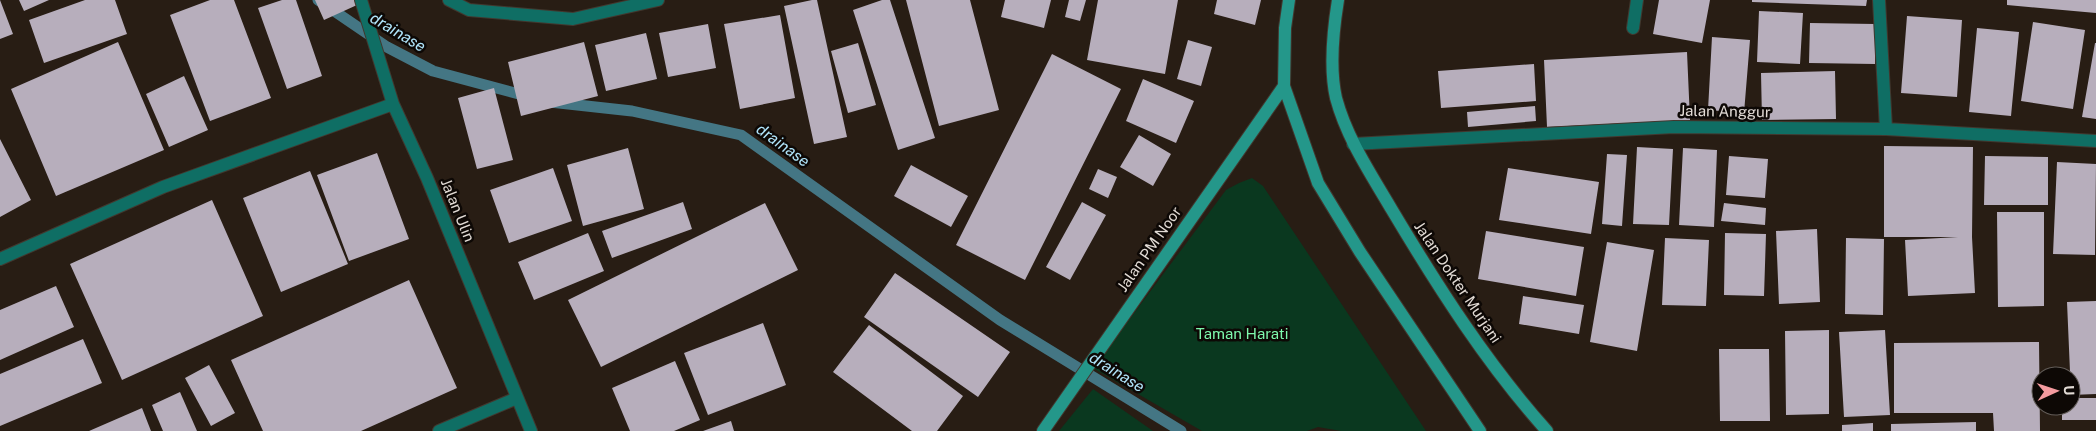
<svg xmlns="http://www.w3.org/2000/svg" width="2096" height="431" viewBox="0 0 2096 431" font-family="'Public Sans',sans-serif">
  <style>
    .green { fill: #0a381f }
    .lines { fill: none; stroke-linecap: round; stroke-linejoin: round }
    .stream { stroke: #447684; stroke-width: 11 }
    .building { fill: #b7aebc }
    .street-casing { stroke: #42382f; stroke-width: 14 }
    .secondary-casing { stroke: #42382f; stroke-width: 14 }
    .street { stroke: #0f6e64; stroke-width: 12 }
    .secondary { stroke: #24978a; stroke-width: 12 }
    .labels { text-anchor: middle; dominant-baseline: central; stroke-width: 5; stroke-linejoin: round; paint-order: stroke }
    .street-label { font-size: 15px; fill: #e2dbd5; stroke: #0d0805 }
    .park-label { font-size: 15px; fill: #7df7ac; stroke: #0d0805 }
    .water-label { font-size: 16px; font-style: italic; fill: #b0e4fa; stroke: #0d0805 }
  </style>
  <rect width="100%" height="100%" fill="#281d14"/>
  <!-- green -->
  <path class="green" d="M1252 178 1263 186 1426 431H1341L1318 427 1307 431H1202L1093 368 1226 190 1239 183Z
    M1093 389 1153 431H1059Z"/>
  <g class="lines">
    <!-- stream -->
    <path class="stream" d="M318 0 387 47 433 71 530 97
      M550 102 632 111 741 135 1000 320 1181 431"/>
  </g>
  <!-- building -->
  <path class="building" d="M0 0 13 34 0 39Z
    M19 0H49L24 11Z
    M85 0H115L127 34 44 63 29 20Z
    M210 0H234L271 98 210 121 170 15Z
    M282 0H296L322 76 287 89 258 8Z
    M315 0H355L357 5 324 20Z
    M812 0H817L847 137 814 144 784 6Z
    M882 0H890L935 138 898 150 853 10Z
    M906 0H970L999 110 939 126Z
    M1005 0H1051L1044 28 1001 17Z
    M1069 0H1086L1080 21 1065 17Z
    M1098 0H1178L1165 74 1087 60Z
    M1217 0H1261L1255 25 1214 14Z
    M1659 0H1710L1702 43 1653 34Z
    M1752 0H1867L1866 6 1752 2Z
    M2007 0H2096V13L2007 5Z
    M1759 11 1803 13 1800 64 1757 62Z
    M780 15 795 98 740 109 724 24Z
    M1907 16 1962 20 1957 97 1901 93Z
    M2033 22 2085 30 2073 109 2021 101Z
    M1810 23 1875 24V64L1809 63Z
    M708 24 716 68 668 77 659 33Z
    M1977 28 2019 32 2011 116 1969 112Z
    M646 33 657 79 606 91 595 45Z
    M1712 37 1750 40 1744 113 1708 110Z
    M1188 40 1212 47 1201 86 1177 79Z
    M118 42 164 150 56 196 11 89Z
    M584 42 598 96 521 116 508 62Z
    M858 43 876 105 848 113 831 51Z
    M2095 43H2096V119L2082 117Z
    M1687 52 1690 120 1547 127 1544 60Z
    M1052 54 1121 89 1025 280 956 245Z
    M1534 64 1536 101 1441 108 1438 71Z
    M1835 71 1836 119 1762 120 1761 73Z
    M184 76 208 130 169 147 146 94Z
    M1143 79 1194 101 1176 143 1126 121Z
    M494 88 513 160 477 169 458 98Z
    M1535 106 1536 121 1468 127 1467 112Z
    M1139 135 1171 154 1153 186 1120 167Z
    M0 139 31 200 0 217Z
    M1884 146 1973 147 1972 237 1975 293 1908 296 1905 240 1958 237H1884Z
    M1637 147 1673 149 1669 225 1633 224Z
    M628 148 644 209 583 226 567 165Z
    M1683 148 1717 150 1714 227 1679 225Z
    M377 153 409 239 349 261 317 175Z
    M1607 154 1627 155 1622 226 1602 224Z
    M1729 156 1768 159 1765 198 1726 195Z
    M1985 156 2048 157V205H1984Z
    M2057 162 2096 164 2095 255 2053 254Z
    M911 165 968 196 951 227 894 196Z
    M553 168 572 221 509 243 490 190Z
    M1508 168 1599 182 1591 234 1499 220Z
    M1098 169 1117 177 1108 198 1089 189Z
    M310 171 348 264 281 292 243 198Z
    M212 200 263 316 122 380 70 264Z
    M683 202 692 229 612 258 602 231Z
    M1082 202 1106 215 1070 280 1046 267Z
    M765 203 798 270 601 367 568 300Z
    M1724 203 1766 208 1765 225 1721 221Z
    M1997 212H2044V306L1998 307Z
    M1817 229 1820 302 1779 304 1776 231Z
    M1486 231 1584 247 1576 296 1478 279Z
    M588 233 604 271 534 300 518 262Z
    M1725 233 1766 234 1764 296 1724 295Z
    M1665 238 1709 240 1706 306 1662 305Z
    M1846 238 1884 239 1883 315 1845 314Z
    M1607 242 1654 250 1637 351 1590 342Z
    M895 273 1010 352 978 397 864 317Z
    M409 280 457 388 361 431H263L231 360Z
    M56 286 74 327 0 360V310Z
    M1523 296 1584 305 1579 334 1519 324Z
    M2096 301V394L2071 395 2067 302Z
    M763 323 786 385 708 415 684 353Z
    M869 325 963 396 937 431H912L833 372Z
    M1829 330V414L1786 415 1785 331Z
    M1885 330 1890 415 1844 417 1839 332Z
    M83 339 102 383 0 426V374Z
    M2039 342 2040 431H1994L1993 413H1894V343Z
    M1719 349H1769L1770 421H1720Z
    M675 361 700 420 674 431H630L612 388Z
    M209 365 235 413 211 426 185 378Z
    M180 392 197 431H163L152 405Z
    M2071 398H2096V420H2062V406H2071Z
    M142 408 151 431H89Z
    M731 421 734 431H703Z
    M1976 422V431H1891V424Z
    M1873 423V431H1842V425Z"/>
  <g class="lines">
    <!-- street casing -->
    <g class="street-casing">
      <path id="street" d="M361 0 393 104 427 178 531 431
        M449 0 469 10 573 19 658 0
        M1879 0 1886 129
        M1633 28 1637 0
        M1353 144 1674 127 1886 129 2096 141
        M0 259 163 187 393 104
        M439 431 517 398"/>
    </g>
    <!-- secondary casing -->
    <g class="secondary-casing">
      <path id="secondary" d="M1289 0 1285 28 1284 86 1318 183 1360 252 1480 431
        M1338 0C1333 31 1329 67 1336 98 1347 139 1371 174 1392 210 1438 287 1487 364 1547 431
        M1043 431 1284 86"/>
    </g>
    <!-- street -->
    <use href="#street" class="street"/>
    <!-- secondary -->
    <use href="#secondary" class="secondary"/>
  </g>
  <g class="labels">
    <!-- street labels -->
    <g class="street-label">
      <text transform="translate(1725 111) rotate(1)">Jalan Anggur</text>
      <text transform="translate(458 210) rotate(68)">Jalan Ulin</text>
      <text transform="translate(1149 249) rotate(-55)">Jalan PM Noor</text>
      <text transform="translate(1458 282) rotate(56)">Jalan Dokter Murjani</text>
    </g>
    <!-- park labels -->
    <g class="park-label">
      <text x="1242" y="333">Taman Harati</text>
    </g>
    <!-- water labels -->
    <g class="water-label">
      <text transform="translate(398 32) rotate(31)">drainase</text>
      <text transform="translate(783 145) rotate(36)">drainase</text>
      <text transform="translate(1117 372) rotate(32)">drainase</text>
    </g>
  </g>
  <!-- north arrow -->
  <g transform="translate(2056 391) rotate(87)"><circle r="24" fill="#0d0805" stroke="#625c58"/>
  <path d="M0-4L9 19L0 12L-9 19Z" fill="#f49b9f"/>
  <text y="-8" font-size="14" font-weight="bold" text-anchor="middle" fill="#e2dbd5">U</text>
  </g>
</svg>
